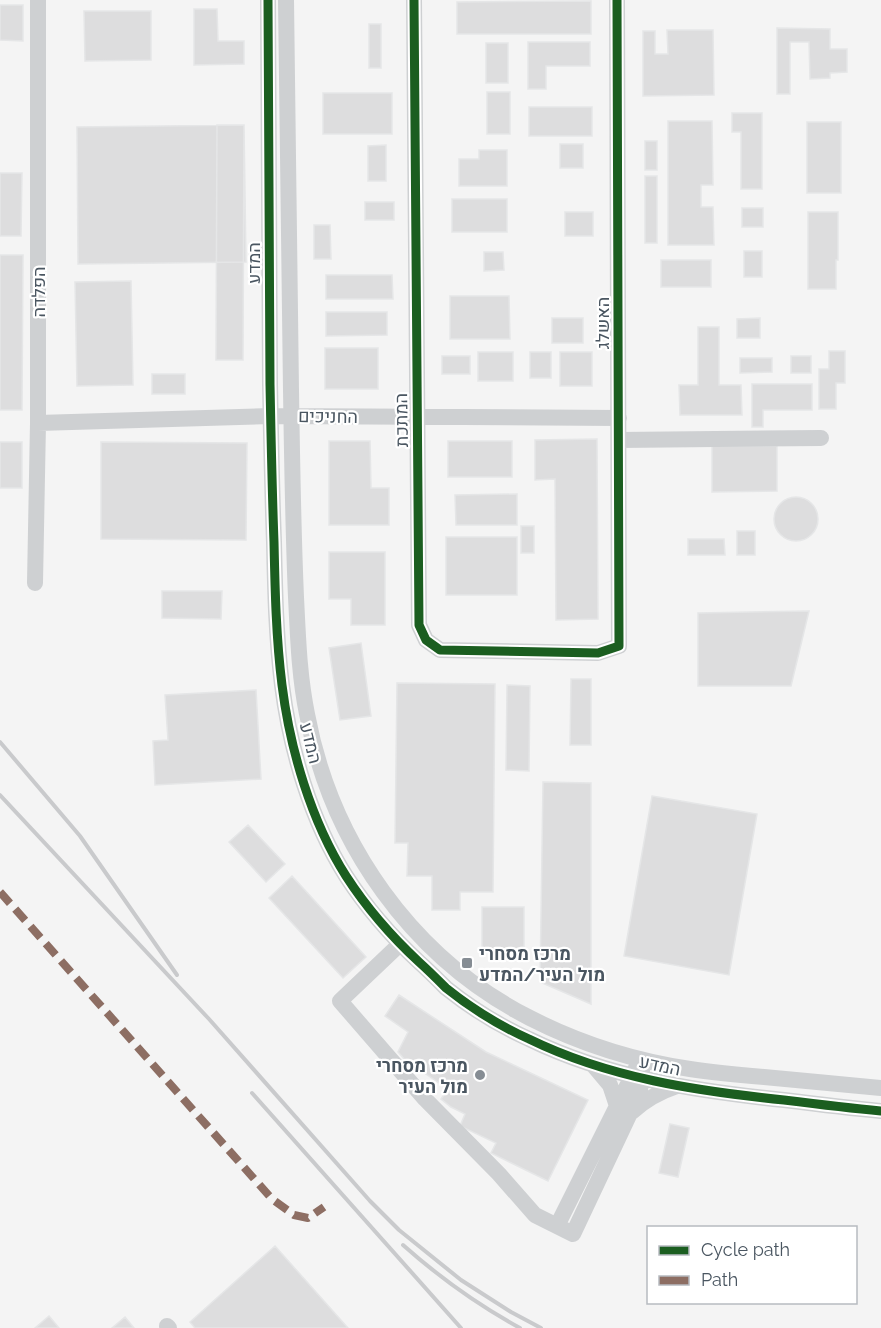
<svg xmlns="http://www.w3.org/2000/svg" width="881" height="1328" viewBox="0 0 881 1328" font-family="Raleway,Heebo,sans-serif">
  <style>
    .building { fill: #ddddde; stroke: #e5e6e7; stroke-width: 1.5 }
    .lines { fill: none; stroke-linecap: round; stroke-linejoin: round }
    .minor { stroke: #ced0d2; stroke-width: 16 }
    .rail { stroke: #c9cacc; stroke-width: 4 }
    .quiet { stroke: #8d6e63; stroke-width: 8; stroke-dasharray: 15 8; stroke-linecap: butt }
    .cycleway-casing { stroke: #fff; stroke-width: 13 }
    .cycleway { stroke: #1b5e20; stroke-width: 9 }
    .poi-dot { fill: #868d94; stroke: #fff; stroke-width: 2 }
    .labels { text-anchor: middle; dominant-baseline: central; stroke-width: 4.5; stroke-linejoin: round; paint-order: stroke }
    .street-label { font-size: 18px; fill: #4a5661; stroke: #fff }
    .poi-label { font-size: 18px; font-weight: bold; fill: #4a5661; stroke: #fff; text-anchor: start }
  </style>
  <rect width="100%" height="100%" fill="#f4f4f4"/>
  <!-- building -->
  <path class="building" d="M591 1V34H457V2Z
    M0 5H23V41L0 40Z
    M194 9H217L218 41H244V64L194 65Z
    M84 11H151V60L85 61Z
    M369 24H381V68H369Z
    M777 28 830 29V49H847V72L830 73V78L810 79 809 42H790V94H777Z
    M667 30H713L714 95 643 96V31H655V54H668Z
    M528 42H590V66H546V89H528Z
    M486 43H508V83H486Z
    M487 92H510V134H487Z
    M323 93H392V134H323Z
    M529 107H592V136H529Z
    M732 113H762V189H741V132H732Z
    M668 121H712L713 185H701V207H713L714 245H668Z
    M807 122H841V193H807Z
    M217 125H244L243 360H216Z
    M244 125 246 262 78 264 77 127Z
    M645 141H657V170H645Z
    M560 144H583V168H560Z
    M386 145V181H368V146Z
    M479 150H507V186H459V159H479Z
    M0 173H22L21 236H0Z
    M645 176H657V243H645Z
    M452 199H507V232H452Z
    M365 202H394V220H365Z
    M742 208H763V227H742Z
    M565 212H593V236H565Z
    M808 212H838V260H836V289H808Z
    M314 225H330L331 259H314Z
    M744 251H762V277H744Z
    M484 252H503L504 270 484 271Z
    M0 255H23L22 410H0Z
    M661 260H711V287H661Z
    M326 275H392L393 299H326Z
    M131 281 133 385 77 386 75 282Z
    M450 296H509L510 339H450Z
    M326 312H387V335L326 336Z
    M552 318H583V343H552Z
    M760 318V338H737V319Z
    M698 327H719V385H741L742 415H680L679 385H698Z
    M325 348H378V389H325Z
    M829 351H845V383H836V409H819V369H829Z
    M478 352H513V381H478Z
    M530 352H551V378H530Z
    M560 352H592V386H560Z
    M442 356H470V374H442Z
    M791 356H811V373H791Z
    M740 358H772V372L740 373Z
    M152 374H185V394H152Z
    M752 384H812V410H763V427H752Z
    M597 439 598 619 556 620 555 479 535 480V440Z
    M329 441H370L371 488H389V525H329Z
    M448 441H512V477H448Z
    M0 442H22V488H0Z
    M101 442 247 443 246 540 101 539Z
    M712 446H777V491L712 492Z
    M517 494V525H456L455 495Z
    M774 519a22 22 0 1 1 44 0a22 22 0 1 1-44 0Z
    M521 526H534V553H521Z
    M737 531H755V555H737Z
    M446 537H517V595H446Z
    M688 539H724L725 555H688Z
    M329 552H385V625H351V599H329Z
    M162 591H222L221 619 162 618Z
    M809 611 791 686H698V613Z
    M361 643 371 716 340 720 329 648Z
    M571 679H591V745H570Z
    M397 683 495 684 493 892H460V910H432V876H407L408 843H395Z
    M507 685 530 686 529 771 506 770Z
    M256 690 261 779 155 785 153 741 168 740 165 695Z
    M543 782 591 783V1004L540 982Z
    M652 796 757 814 729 975 624 956Z
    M248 825 285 864 266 882 229 842Z
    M292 876 366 957 343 978 269 898Z
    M482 907H524V950H482Z
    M399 995 486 1052 588 1100 548 1181 491 1153 496 1143 460 1126 465 1114 451 1107 441 1099 448 1089 405 1060 398 1052 408 1032 385 1016Z
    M670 1124 689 1128 678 1177 659 1173Z
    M275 1246 348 1328H195L190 1322Z
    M49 1316 59 1328H35Z
    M125 1317 134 1328H112Z"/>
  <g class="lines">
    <!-- minor -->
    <path class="minor" d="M268 0C269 128 270 256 270 384 271 436 272 489 274 542 275 589 276 637 282 685 290 749 311 821 346 876 366 907 391 936 419 962 428 970 437 979 446 988 471 1008 500 1026 529 1039 609 1078 696 1091 784 1100 816 1104 849 1108 881 1111
      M286 0C288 130 289 260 291 390 292 459 293 528 296 597 298 636 299 675 307 714 331 843 412 958 530 1018 579 1043 636 1061 690 1069 715 1073 739 1075 764 1077 803 1081 842 1084 881 1088
      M414 0 419 625 426 640 440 650 598 653 619 646 617 0
      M38 423 271 416 619 418
      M619 440 821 438
      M35 583 38 423V0
      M400 944 340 1001 425 1099 499 1174 535 1215 573 1234 639 1094 642 1079V1069
      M594 1066 610 1085 617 1106
      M632 1112C646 1099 659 1092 677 1086
      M557 1226 636 1068
      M167 1326 169 1328"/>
    <!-- rail -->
    <path class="rail" d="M0 742 80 836 177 975
      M0 795 209 1019 370 1201 399 1230 461 1280 511 1312 541 1328
      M252 1093 461 1328
      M403 1245C439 1277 478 1305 520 1328"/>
    <!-- quiet -->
    <path class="quiet" d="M0 892 272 1199 294 1215 308 1218 324 1207"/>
    <!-- cycleway casing -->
    <g class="cycleway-casing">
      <path id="cycleway" d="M268 0C269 128 270 256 270 384 271 436 272 489 274 542 275 589 276 637 282 685 290 749 311 821 346 876 366 907 391 936 419 962 428 970 437 979 446 988 471 1008 500 1026 529 1039 609 1078 696 1091 784 1100 816 1104 849 1108 881 1111
        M414 0 419 625 426 640 440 650 598 653 619 646 617 0"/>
    </g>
    <!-- cycleway -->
    <use href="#cycleway" class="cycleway"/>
  </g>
  <!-- markers -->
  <g class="poi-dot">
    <rect x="461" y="957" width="12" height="12" rx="3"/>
    <circle cx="480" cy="1075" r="6"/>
  </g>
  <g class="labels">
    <!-- street labels -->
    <g class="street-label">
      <text transform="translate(253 263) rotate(-90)">המדע</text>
      <text transform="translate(38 292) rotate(-90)">הפלדה</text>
      <text transform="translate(602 323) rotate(-90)">האשלג</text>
      <text transform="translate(328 416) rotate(1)">החניכים</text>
      <text transform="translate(401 420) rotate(-91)">המתכת</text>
      <text transform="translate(311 743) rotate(76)">המדע</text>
      <text transform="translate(660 1065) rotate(12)">המדע</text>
    </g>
    <!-- poi labels -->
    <g class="poi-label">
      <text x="479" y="953">מרכז מסחרי<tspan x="479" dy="21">מול העיר/המדע</tspan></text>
      <text x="468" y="1065" text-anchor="end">מרכז מסחרי<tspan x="468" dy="21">מול העיר</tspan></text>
    </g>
  </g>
  <!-- legend -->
  <rect x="647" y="1226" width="210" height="78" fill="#ffffff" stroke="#b7bbc0" stroke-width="1.5"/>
  <rect x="659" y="1246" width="30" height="9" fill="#1b5e20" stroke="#b7bbc0" stroke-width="1.5"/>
  <text x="701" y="1256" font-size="18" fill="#4a5661">Cycle path</text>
  <rect x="659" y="1276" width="30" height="9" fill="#8d6e63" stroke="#b7bbc0" stroke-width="1.5"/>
  <text x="701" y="1286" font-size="18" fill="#4a5661">Path</text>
</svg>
